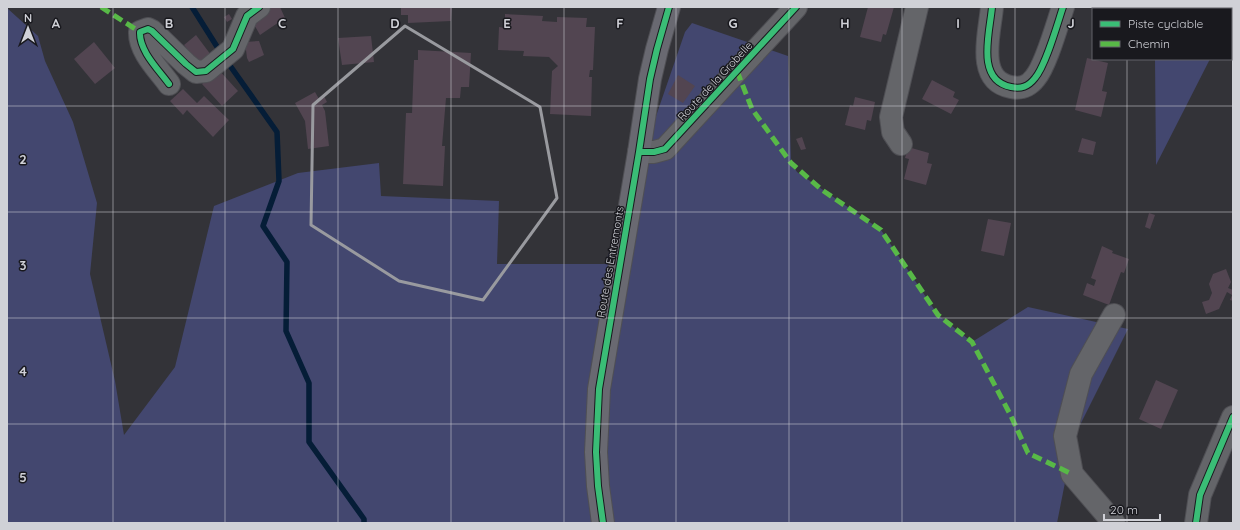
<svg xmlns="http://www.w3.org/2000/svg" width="1240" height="530" viewBox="0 0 1240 530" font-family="Quicksand,sans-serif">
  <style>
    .green { fill: #43476f }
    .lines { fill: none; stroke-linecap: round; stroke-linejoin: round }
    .stream { stroke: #051d37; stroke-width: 5.5 }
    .building { fill: #524551 }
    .minor-casing { stroke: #4f4f54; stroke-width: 24 }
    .major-casing { stroke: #4f4f54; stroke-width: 24 }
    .minor { stroke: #646569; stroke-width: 22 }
    .major { stroke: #696971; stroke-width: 22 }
    .quiet { stroke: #58b947; stroke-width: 5; stroke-dasharray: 10 5; stroke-linecap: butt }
    .cycleway-casing { stroke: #19191e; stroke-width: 8 }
    .cycleway { stroke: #3abd76; stroke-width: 6 }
    .marked { fill: none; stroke: #999a9f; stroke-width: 3; stroke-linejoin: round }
    .grid { fill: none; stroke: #d0d1d7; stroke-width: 1; stroke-opacity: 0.55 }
    .labels { text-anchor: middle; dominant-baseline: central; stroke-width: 3; stroke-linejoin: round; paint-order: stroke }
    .street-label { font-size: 11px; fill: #d0d1d7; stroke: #19191e }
    .grid-label { font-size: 13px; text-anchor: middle; font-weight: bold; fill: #d0d1d7; stroke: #19191e; stroke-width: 3; stroke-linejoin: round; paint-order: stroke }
  </style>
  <rect width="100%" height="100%" fill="#333338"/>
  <!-- green -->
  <path class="green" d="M7 8 38 36 45 61 73 122 97 203 90 274 115 381 124 435 175 367 214 206 298 173 379 163 381 196 499 201 497 264H605L685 32 692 23 788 56 791 163 797 172 881 230 938 315 972 342 1028 307 1128 329 1074 437 1057 523H7Z
    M1155 59H1210L1156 165Z"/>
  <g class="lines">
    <!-- stream -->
    <path class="stream" d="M192 7 221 53
      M226 60 277 132 279 181 263 226 287 262 286 331 309 383V442L364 519V523"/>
  </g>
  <!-- building -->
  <path class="building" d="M272 7H280L285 18 260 35 252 21Z
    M401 7H452L451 21 408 23V15H401Z
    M868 7H894L886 35 883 34 881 42 860 37Z
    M229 14 232 19 227 22 224 17Z
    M505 14 543 16 542 21 557 22V17L587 18 586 27H595L593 70H590L589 77H592L591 116 550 114 552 71 558 66 549 57 523 56 524 51 498 50 499 27 505 28Z
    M196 35 211 55 199 64 184 45Z
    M371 36 374 62 342 65 338 38Z
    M259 41 264 55 249 62 247 58 245 42Z
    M94 42 115 68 95 84 74 59Z
    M418 50 471 53 469 87H461L460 98H446L442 146H445L443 186 403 184 406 113H412L414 60H418Z
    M1087 58 1108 63 1102 91 1107 92 1101 117 1075 110Z
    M218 69 238 91 222 106 202 84Z
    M678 75 695 86 683 103 668 94Z
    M932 80 955 92 953 97 959 100 951 114 922 99Z
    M183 89 197 103 204 96 229 120 213 137 187 110 183 115 170 101Z
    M315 92 319 99 324 96 327 102 322 105 325 111 329 146 308 149 305 121 295 103Z
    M855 97 875 102 871 121 867 120 865 130 845 125 850 105 853 106Z
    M802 137 806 149 801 150 796 139Z
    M1082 138 1096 142 1093 155 1078 152Z
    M908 147 929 153 927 163 932 164 926 185 904 179 909 159 905 158Z
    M1149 213 1155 215 1150 229 1145 227Z
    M988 219 1011 223 1004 256 981 251Z
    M1102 246 1113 251 1112 253 1129 259 1124 273 1121 272 1109 305 1083 295 1087 283 1094 286 1096 280 1091 278Z
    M1226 269 1231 282 1228 288 1233 290V301L1230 300 1232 295 1227 292 1219 309 1206 314 1202 302 1209 300 1212 293 1209 284 1213 274Z
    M1156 380 1178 390 1161 429 1139 419Z"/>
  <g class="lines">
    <!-- minor casing -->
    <g class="minor-casing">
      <path id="minor" d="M992 7C990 32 975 80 1011 87 1021 89 1028 87 1035 78 1046 65 1057 25 1063 7
        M169 84C159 70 139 51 140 32L148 29 152 31 186 64 196 72 206 71 233 49 247 16 259 7
        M901 144 893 132 891 117 917 7
        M639 152H654L665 149 796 7
        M1114 315 1081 374 1065 436 1072 474 1114 523
        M1196 523 1200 495 1233 417"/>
    </g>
    <!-- major casing -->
    <g class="major-casing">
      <path id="major" d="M603 523 598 486 596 452 599 389 639 152 650 79 657 49 669 7"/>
    </g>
    <!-- minor -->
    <use href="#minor" class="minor"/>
    <!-- major -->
    <use href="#major" class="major"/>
    <!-- quiet -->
    <path class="quiet" d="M101 7 140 32
      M737 71 752 109 791 163 822 190 881 230 938 315 972 342 1011 416 1028 453 1072 474"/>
    <!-- cycleway casing -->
    <g class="cycleway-casing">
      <path id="cycleway" d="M992 7C990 32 975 80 1011 87 1021 89 1028 87 1035 78 1046 65 1057 25 1063 7
        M169 84C159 70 139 51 140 32L148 29 152 31 186 64 196 72 206 71 233 49 247 16 259 7
        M639 152H654L665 149 796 7
        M603 523 598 486 596 452 599 389 639 152 650 79 657 49 669 7
        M1196 523 1200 495 1233 417"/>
    </g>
    <!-- cycleway -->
    <use href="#cycleway" class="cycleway"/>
  </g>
  <!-- marked area -->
  <path class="marked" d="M405 26 540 107 557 198 483 300 399 281 311 225 313 105Z"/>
  <!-- grid -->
  <path class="grid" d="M113 7V523M225 7V523M338 7V523M451 7V523M564 7V523M676 7V523M789 7V523M902 7V523M1015 7V523M1127 7V9M1127 59V523M7 106H1233M7 212H1233M7 318H1233M7 424H1233"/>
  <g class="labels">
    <!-- street labels -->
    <g class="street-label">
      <text transform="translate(715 81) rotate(-47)">Route de la Grobelle</text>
      <text transform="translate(610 262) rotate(-80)">Route des Entremonts</text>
    </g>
  </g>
  <g class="grid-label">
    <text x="56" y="28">A</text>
    <text x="169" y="28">B</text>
    <text x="282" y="28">C</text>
    <text x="395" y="28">D</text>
    <text x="507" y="28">E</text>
    <text x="620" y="28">F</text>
    <text x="733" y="28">G</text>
    <text x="845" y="28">H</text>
    <text x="958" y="28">I</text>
    <text x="1071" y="28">J</text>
    <text x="23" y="164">2</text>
    <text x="23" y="270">3</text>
    <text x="23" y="376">4</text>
    <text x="23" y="482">5</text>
  </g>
  <!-- border -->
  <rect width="1240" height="530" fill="none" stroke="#d0d1d7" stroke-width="16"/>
  <!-- legend -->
  <rect x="1092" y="8" width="140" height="52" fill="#19191e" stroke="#626368"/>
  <rect x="1100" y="21" width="20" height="6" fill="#3abd76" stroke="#626368"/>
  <text x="1128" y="28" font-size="12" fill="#d0d1d7">Piste cyclable</text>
  <rect x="1100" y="41" width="20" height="6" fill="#58b947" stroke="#626368"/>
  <text x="1128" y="48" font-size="12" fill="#d0d1d7">Chemin</text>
  <!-- north arrow -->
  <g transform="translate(28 28)" stroke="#19191e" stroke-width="3" paint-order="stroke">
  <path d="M0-3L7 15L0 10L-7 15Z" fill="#d0d1d7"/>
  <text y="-6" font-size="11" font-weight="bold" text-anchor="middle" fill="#d0d1d7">N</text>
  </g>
  <!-- scale -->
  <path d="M1104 514v6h56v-6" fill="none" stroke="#d0d1d7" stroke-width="2"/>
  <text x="1110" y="514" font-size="12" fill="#d0d1d7" stroke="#19191e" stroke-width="3" paint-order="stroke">20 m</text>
</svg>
